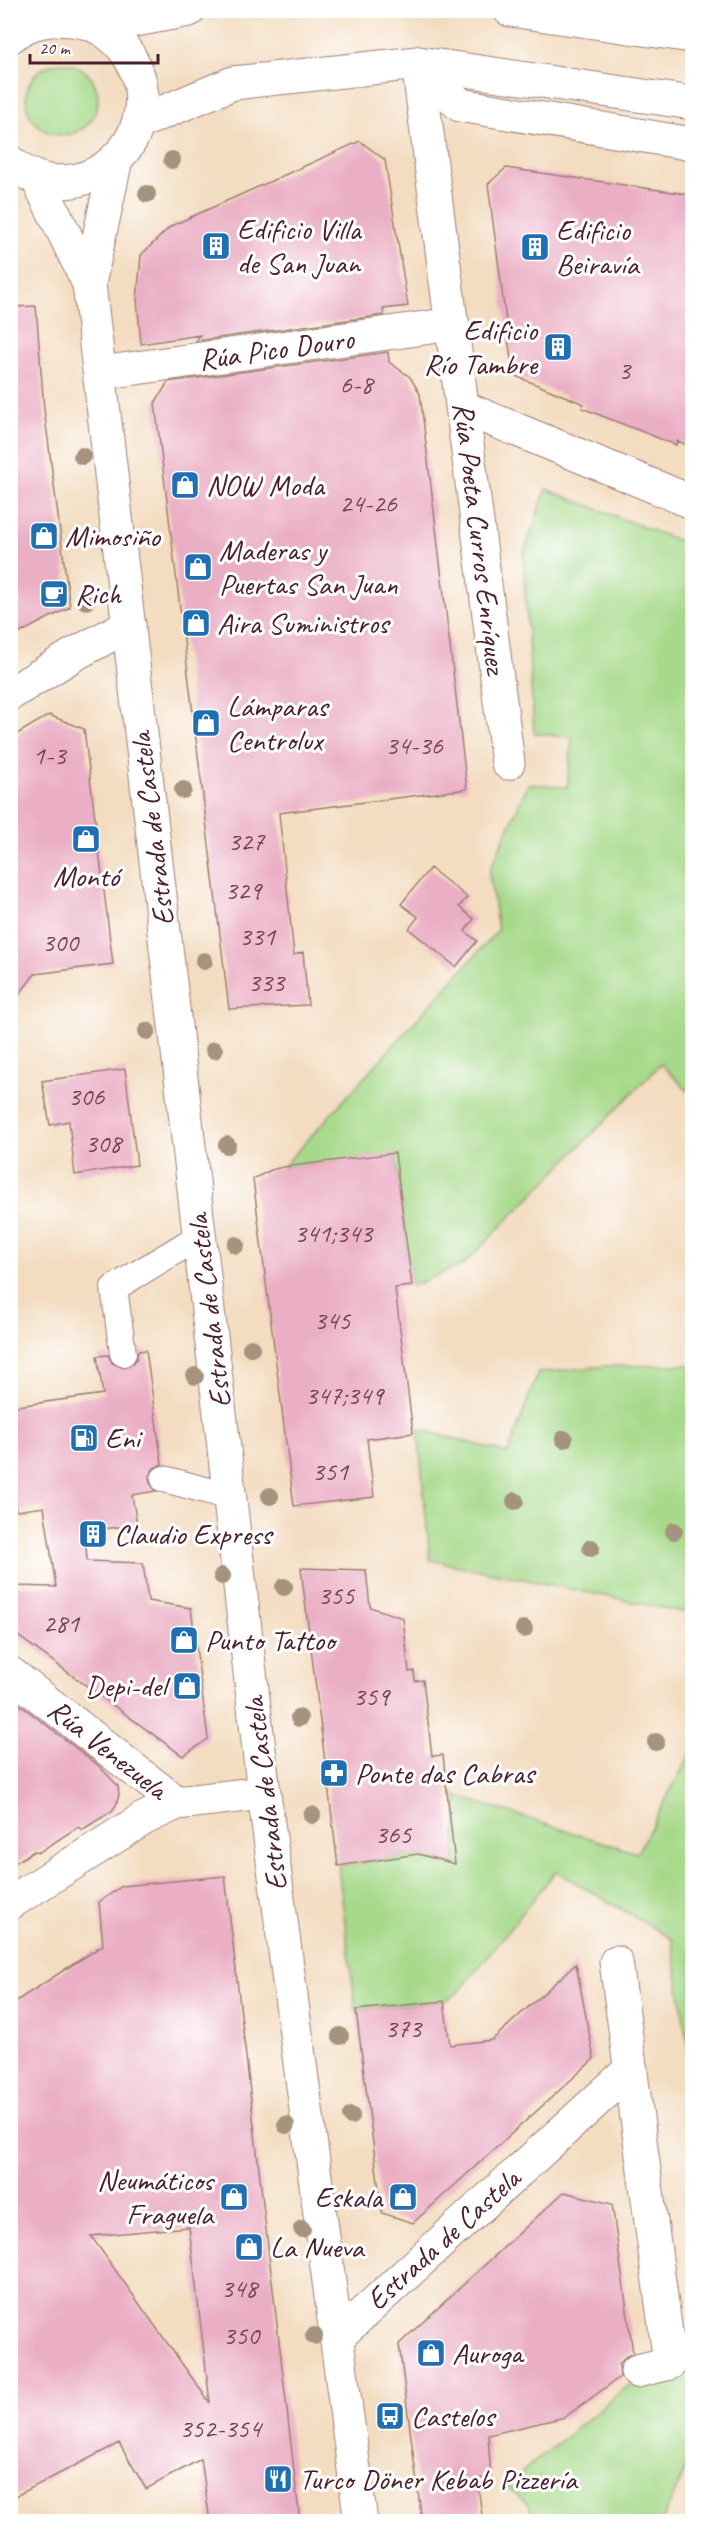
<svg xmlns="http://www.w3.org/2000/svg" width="703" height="2532" viewBox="0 0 703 2532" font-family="Caveat,sans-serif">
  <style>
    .green { fill: #a6d989; stroke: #787c5a; stroke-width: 1.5 }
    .building { fill: #ebafc5; fill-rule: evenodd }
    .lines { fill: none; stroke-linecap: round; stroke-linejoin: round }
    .service-casing { stroke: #9e7e75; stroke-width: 28 }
    .minor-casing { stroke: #9e7e75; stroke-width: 35 }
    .tertiary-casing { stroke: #9e7e75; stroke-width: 35 }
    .primary-casing { stroke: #9e7e75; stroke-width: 35 }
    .trunk-casing { stroke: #9e7e75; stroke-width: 35 }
    .service { stroke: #fff; stroke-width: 26 }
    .minor { stroke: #fff; stroke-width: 33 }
    .tertiary { stroke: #fff; stroke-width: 33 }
    .primary { stroke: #fff; stroke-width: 33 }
    .trunk { stroke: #fff; stroke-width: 33 }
    .tree { fill: #a5937d }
    .labels { text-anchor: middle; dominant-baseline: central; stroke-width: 6; stroke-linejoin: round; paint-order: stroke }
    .number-label { font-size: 27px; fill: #724352 }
    .poi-label { font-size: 30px; fill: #4a1f2b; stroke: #fff; text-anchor: start }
    .street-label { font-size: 30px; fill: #4a1f2b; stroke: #fff }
  </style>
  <rect width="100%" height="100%" fill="#fff"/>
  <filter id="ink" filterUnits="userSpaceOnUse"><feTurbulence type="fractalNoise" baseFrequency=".0167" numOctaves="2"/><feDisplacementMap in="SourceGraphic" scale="12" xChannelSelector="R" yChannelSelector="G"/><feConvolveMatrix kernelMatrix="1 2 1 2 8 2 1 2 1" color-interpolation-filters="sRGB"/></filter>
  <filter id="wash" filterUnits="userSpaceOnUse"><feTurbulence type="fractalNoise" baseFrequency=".008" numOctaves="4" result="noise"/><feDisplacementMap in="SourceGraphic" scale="24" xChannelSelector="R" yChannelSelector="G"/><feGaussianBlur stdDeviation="1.35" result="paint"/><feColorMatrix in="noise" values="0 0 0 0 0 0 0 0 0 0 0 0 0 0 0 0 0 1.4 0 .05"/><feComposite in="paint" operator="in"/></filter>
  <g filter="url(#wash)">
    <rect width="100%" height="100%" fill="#f3dcbf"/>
    <!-- green -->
    <path class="green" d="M26 99a36 36 0 1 1 72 0a36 36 0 1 1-72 0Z
      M546 489 692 546V1095L661 1064 464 1264 412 1286 395 1154 283 1167 498 930 489 872 528 784 567 787 572 738 534 733 523 556Z
      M692 1365V1614L430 1560 418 1429 508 1453 538 1373 606 1366Z
      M692 1751V2075L672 1939 556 1871 459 1992 444 2001 356 2010 338 1866 418 1854 455 1864 457 1796 637 1853Z
      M692 2348V2455L662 2521H536L529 2505 505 2486 648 2370 683 2372Z"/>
    <g id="blocks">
      <!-- building -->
      <path class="building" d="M360 141 385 160 408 306 383 309 384 315 196 341 200 335 141 344 137 300 141 255 171 226Z
        M506 168 693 195V447L677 441 676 445 582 408 584 404 513 375 488 184Z
        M36 306 44 409 70 607 10 638V307Z
        M388 352 389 362 410 377 420 394 467 789 279 813 294 955 303 952 308 1005 229 1009 155 403 168 382Z
        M49 715 84 729 113 964 35 974 10 1006V738Z
        M430 868 467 897 459 907 474 919 465 931 477 941 456 967 409 929 418 917 401 904Z
        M125 1069 137 1165 75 1175 69 1121 50 1125 42 1081Z
        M395 1153 412 1286 395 1288 413 1433 367 1439 374 1497 294 1506 253 1179 271 1170 283 1167Z
        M146 1350 162 1464 154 1468 149 1476 150 1483 156 1491 132 1495 137 1525 85 1531 87 1561 143 1563 148 1601 191 1608 208 1739 183 1756 10 1630V1586L56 1587 44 1507 16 1511 10 1469V1407L103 1394 97 1356 108 1355 112 1363 124 1368 133 1364 137 1358 138 1351Z
        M301 1568 366 1570 370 1607 403 1618 409 1672 414 1671 415 1681 423 1680 432 1756 443 1755 455 1864 418 1854 338 1866Z
        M10 1697 99 1766 118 1786 119 1795 116 1805 112 1811 82 1830 78 1827 38 1853 34 1851 10 1866Z
        M225 1876 300 2522H210L201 2459 146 2489 119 2443 10 2499V2005L103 1945 99 1902 122 1886ZM189 2227 210 2403 91 2236Z
        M576 1964 594 2059 413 2223 382 2213 356 2010 444 2001 450 2045 492 2040Z
        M564 2192 612 2204 633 2353 625 2357 619 2365 620 2377 565 2417 488 2435 491 2477 477 2479 483 2522H422L399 2344Z"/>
    </g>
  </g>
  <g filter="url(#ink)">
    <use href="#blocks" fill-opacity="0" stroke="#9e7e75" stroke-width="1.5"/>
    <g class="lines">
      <!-- service casing -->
      <g class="service-casing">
        <path id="service" d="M123 1353 114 1288 200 1236
          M164 1479 231 1497"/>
      </g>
      <!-- minor casing -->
      <g class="minor-casing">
        <path id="minor" d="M418 63 508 763
          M418 63 460 105 692 144
          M100 373 453 324
          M464 408 692 502
          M10 694 73 655 129 625
          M10 1673 177 1803
          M616 1962 670 2363 637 2371
          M336 2338 631 2069"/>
      </g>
      <!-- tertiary casing -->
      <g class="tertiary-casing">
        <path id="tertiary" d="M10 1903 143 1819 177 1803 264 1793"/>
      </g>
      <!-- primary casing -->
      <g class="primary-casing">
        <path id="primary" d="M37 178 89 284 264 1793 361 2522
          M89 284 116 159"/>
      </g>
      <!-- trunk casing -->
      <g class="trunk-casing">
        <path id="trunk" d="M510 10 692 36
          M98 27 189 10
          M10 37C29 20 56 17 79 21 98 24 116 37 127 53 179 131 82 223 10 162
          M140 122 233 83 418 63 692 103"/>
      </g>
      <!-- service -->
      <use href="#service" class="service"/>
      <!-- minor -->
      <use href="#minor" class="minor"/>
      <!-- tertiary -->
      <use href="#tertiary" class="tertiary"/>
      <!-- primary -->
      <use href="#primary" class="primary"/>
      <!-- trunk -->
      <use href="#trunk" class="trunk"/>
    </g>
    <!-- trees -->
    <g class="tree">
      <circle cx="172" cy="160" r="9"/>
      <circle cx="147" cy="194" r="9"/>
      <circle cx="82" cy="456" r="9"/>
      <circle cx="86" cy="601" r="9"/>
      <circle cx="183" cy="790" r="9"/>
      <circle cx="204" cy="961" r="9"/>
      <circle cx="147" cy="1031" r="9"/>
      <circle cx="214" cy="1050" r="9"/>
      <circle cx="227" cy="1145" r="9"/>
      <circle cx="236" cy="1245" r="9"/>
      <circle cx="251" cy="1348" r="9"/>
      <circle cx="195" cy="1376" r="9"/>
      <circle cx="564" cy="1439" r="9"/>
      <circle cx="270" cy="1496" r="9"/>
      <circle cx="515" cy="1501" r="9"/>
      <circle cx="674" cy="1531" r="9"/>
      <circle cx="591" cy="1548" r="9"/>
      <circle cx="222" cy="1576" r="9"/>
      <circle cx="284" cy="1587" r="9"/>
      <circle cx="524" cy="1629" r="9"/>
      <circle cx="299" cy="1718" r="9"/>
      <circle cx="656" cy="1742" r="9"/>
      <circle cx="312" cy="1815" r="9"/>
      <circle cx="340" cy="2036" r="9"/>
      <circle cx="351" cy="2116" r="9"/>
      <circle cx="286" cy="2125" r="9"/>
      <circle cx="302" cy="2229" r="9"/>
      <circle cx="314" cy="2336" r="9"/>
    </g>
  </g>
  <!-- icons -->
  <defs>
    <g id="building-square" transform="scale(1.5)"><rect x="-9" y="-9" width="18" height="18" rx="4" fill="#1f6fb2" stroke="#fff"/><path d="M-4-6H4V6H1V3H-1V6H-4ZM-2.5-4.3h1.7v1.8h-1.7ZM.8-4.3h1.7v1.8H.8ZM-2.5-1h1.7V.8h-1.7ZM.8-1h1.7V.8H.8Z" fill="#fff"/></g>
    <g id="shop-square" transform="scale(1.5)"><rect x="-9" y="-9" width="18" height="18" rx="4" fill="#1f6fb2" stroke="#fff"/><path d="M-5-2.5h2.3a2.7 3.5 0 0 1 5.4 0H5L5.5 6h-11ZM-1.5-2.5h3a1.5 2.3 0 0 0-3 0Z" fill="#fff"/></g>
    <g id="cafe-square" transform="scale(1.5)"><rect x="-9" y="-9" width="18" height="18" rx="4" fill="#1f6fb2" stroke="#fff"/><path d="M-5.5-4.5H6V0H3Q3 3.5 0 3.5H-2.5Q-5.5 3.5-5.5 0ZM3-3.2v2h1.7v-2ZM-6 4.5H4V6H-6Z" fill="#fff"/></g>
    <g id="fuel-square" transform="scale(1.5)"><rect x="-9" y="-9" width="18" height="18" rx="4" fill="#1f6fb2" stroke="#fff"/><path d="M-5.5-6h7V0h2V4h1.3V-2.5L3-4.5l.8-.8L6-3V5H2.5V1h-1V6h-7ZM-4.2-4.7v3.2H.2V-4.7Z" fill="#fff"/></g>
    <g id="pharmacy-square" transform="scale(1.5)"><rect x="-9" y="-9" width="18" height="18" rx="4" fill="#1f6fb2" stroke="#fff"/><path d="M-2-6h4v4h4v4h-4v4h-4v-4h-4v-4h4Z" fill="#fff"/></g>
    <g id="bus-square" transform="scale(1.5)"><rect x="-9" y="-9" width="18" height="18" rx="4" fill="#1f6fb2" stroke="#fff"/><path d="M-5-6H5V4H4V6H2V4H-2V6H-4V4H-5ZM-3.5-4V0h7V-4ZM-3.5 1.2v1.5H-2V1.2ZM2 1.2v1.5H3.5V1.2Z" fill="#fff"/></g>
    <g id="restaurant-square" transform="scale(1.5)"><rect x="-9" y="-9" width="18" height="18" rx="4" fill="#1f6fb2" stroke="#fff"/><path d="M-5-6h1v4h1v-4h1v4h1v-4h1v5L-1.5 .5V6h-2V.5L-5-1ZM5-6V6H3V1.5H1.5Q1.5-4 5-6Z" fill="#fff"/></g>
  </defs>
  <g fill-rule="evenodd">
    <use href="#building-square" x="216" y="246"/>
    <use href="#building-square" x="535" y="247"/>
    <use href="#building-square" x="558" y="347"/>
    <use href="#shop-square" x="185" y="485"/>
    <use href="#shop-square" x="44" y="536"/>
    <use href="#shop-square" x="198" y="567"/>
    <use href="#cafe-square" x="54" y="594"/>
    <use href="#shop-square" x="196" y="623"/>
    <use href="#shop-square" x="206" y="723"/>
    <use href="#shop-square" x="86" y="839"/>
    <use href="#fuel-square" x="84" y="1438"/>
    <use href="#building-square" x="93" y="1534"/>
    <use href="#shop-square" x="184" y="1640"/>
    <use href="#shop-square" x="187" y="1686"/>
    <use href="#pharmacy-square" x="334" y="1773"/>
    <use href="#shop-square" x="234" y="2197"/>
    <use href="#shop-square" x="403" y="2197"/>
    <use href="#shop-square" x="249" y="2247"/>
    <use href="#shop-square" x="431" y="2353"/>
    <use href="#bus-square" x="390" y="2416"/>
    <use href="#restaurant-square" x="278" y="2479"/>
  </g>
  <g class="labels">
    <!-- number labels -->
    <g class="number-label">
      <text x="624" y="370">3</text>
      <text x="356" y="384">6-8</text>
      <text x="368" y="503">24-26</text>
      <text x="414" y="745">34-36</text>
      <text x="49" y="755">1-3</text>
      <text x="246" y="841">327</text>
      <text x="243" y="890">329</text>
      <text x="257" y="936">331</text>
      <text x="60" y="942">300</text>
      <text x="266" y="982">333</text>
      <text x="86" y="1096">306</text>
      <text x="103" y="1143">308</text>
      <text x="333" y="1233">341;343</text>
      <text x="332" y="1320">345</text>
      <text x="344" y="1395">347;349</text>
      <text x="330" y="1471">351</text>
      <text x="336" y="1595">355</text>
      <text x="61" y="1623">281</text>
      <text x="371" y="1696">359</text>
      <text x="393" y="1834">365</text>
      <text x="403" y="2028">373</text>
      <text x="239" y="2288">348</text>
      <text x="241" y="2335">350</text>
      <text x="220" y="2428">352-354</text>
    </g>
    <!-- poi labels -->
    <g class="poi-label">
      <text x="237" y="229">Edificio Villa<tspan x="237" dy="34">de San Juan</tspan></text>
      <text x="556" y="230">Edificio<tspan x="556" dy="34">Beiravía</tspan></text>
      <text x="537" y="330" text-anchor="end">Edificio<tspan x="537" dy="34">Río Tambre</tspan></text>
      <text x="206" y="485">NOW Moda</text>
      <text x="65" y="536">Mimosiño</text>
      <text x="219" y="550">Maderas y<tspan x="219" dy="34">Puertas San Juan</tspan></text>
      <text x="75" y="594">Rich</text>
      <text x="217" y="623">Aira Suministros</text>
      <text x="227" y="706">Lámparas<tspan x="227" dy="34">Centrolux</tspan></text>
      <text x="86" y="876" text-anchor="middle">Montó</text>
      <text x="105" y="1438">Eni</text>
      <text x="114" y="1534">Claudio Express</text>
      <text x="205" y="1640">Punto Tattoo</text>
      <text x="166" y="1686" text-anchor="end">Depi-del</text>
      <text x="355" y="1773">Ponte das Cabras</text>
      <text x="213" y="2180" text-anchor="end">Neumáticos<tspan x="213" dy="34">Fraguela</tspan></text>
      <text x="382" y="2197" text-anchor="end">Eskala</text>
      <text x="270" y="2247">La Nueva</text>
      <text x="452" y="2353">Auroga</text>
      <text x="411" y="2416">Castelos</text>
      <text x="299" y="2479">Turco Döner Kebab Pizzería</text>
    </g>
    <!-- street labels -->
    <g class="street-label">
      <text transform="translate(276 349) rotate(-8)">Rúa Pico Douro</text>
      <text transform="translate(480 538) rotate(83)">Rúa Poeta Curros Enríquez</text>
      <text transform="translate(152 829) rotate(-97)">Estrada de Castela</text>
      <text transform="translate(209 1311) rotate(-97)">Estrada de Castela</text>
      <text transform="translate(108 1749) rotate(38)">Rúa Venezuela</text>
      <text transform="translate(265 1794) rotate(-97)">Estrada de Castela</text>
      <text transform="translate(443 2239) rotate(-42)">Estrada de Castela</text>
    </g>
  </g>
  <!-- margin -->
  <rect width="703" height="2532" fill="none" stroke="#fff" stroke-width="36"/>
  <!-- scale -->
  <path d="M30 54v9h128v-9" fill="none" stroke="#4a1f2b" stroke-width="3"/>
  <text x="39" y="54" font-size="18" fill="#4a1f2b" stroke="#ffffff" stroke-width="4.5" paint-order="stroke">20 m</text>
</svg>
